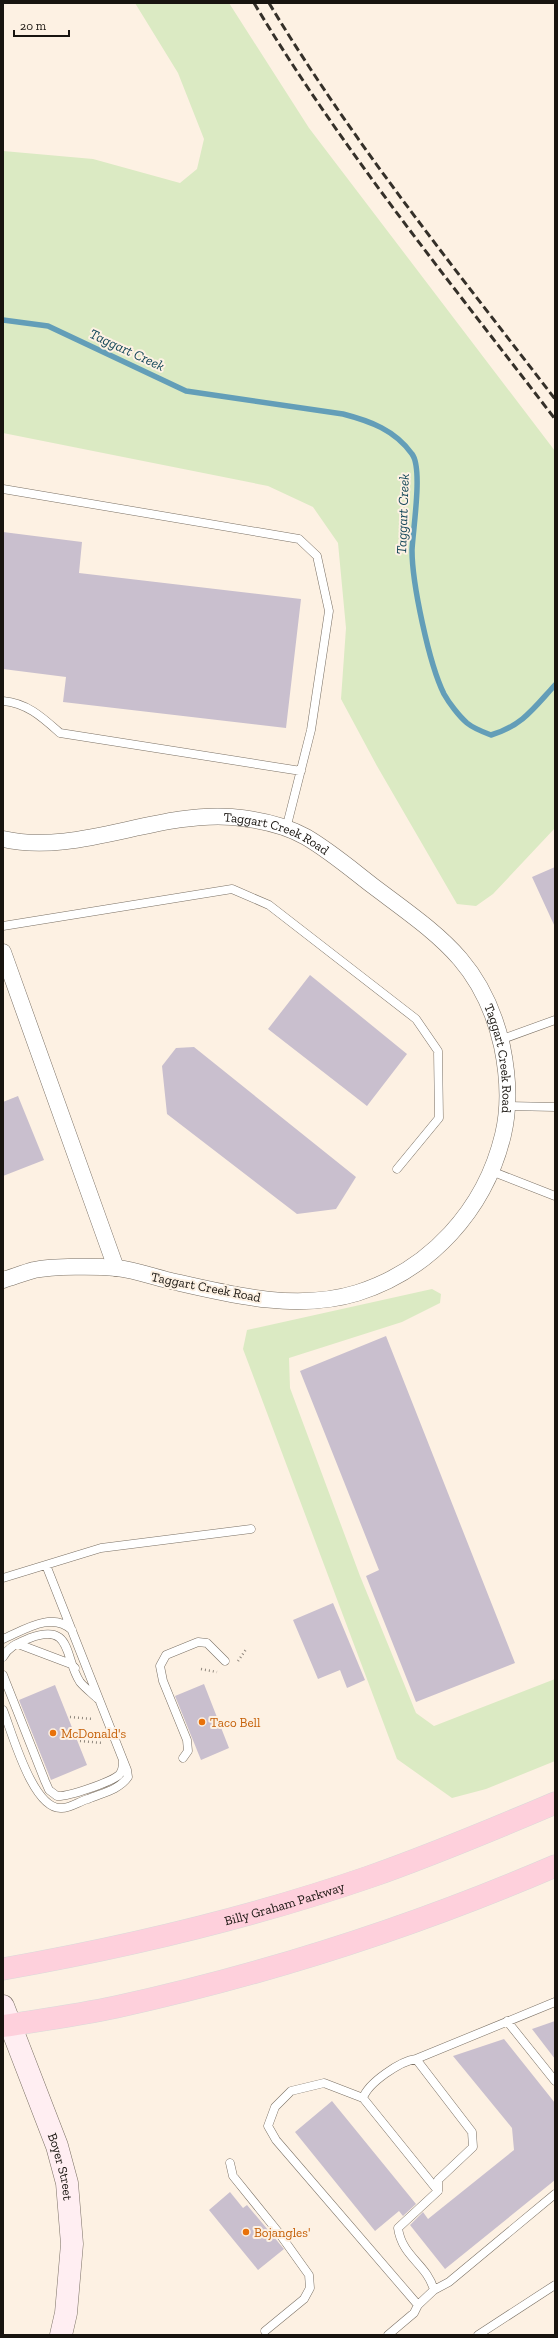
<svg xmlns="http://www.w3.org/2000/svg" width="558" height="2338" viewBox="0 0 558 2338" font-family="'Zilla Slab',serif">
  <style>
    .green { fill: #dbeac3 }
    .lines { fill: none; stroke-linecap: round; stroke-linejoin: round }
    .stream { stroke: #639eb8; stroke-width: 5.5 }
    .building { fill: #c9bfce }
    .service-casing { stroke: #7b7165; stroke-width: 9 }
    .minor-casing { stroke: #7b7165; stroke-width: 17 }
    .secondary-casing { stroke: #7b7165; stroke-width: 23 }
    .trunk-casing { stroke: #dad9d9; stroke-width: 23 }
    .path { stroke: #91897f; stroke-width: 2.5; stroke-dasharray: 1 3; stroke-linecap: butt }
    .service { stroke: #fff; stroke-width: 8 }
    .minor { stroke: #fff; stroke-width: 16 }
    .secondary { stroke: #ffeef2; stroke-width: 22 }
    .trunk { stroke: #fed0dc; stroke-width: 22 }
    .rail { stroke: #353029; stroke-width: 3; stroke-dasharray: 8 4; stroke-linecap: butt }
    .food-dot { fill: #e8710a; stroke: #fdf1e3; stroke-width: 1.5 }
    .labels { text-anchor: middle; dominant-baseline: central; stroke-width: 4; stroke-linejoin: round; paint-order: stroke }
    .street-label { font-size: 13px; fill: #18140f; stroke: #fdf1e3 }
    .food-label { font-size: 13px; fill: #c56008; stroke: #fdf1e3; text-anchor: start }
    .water-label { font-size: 14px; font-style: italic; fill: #134659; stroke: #fdf1e3 }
  </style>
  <rect width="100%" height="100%" fill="#fdf1e3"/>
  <!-- green -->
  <path class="green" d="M135 3H229L309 128 555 451V828L493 894 476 906 457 904 377 766 341 699 346 628 338 543 313 507 268 486 3 433V151L93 159 180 183 197 169 204 139 178 73Z
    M432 1289 441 1294 440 1303 402 1322 289 1358 290 1388 360 1576 416 1713 434 1726 555 1679V1761L486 1789 452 1798 397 1759 243 1349 247 1330Z"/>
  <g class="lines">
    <!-- stream -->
    <path class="stream" d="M3 320 48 326 186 391 343 414C370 421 395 430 412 454 423 468 413 529 412 550 412 583 429 664 444 694 449 703 459 716 467 723 473 728 483 732 491 735 522 726 534 708 555 685"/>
  </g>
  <!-- building -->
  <path class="building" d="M3 532 82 542 79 573 301 599 286 728 63 702 66 677 3 669Z
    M555 867V927L532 877Z
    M310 975 407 1054 367 1106 268 1029Z
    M194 1047 356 1177 336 1209 297 1214 167 1114 162 1066 176 1048Z
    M18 1096 44 1160 3 1176V1102Z
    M386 1336 515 1663 416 1702 366 1576 379 1570 300 1371Z
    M333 1603 365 1680 347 1688 340 1670 318 1679 293 1620Z
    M204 1684 229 1748 201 1760 175 1696Z
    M55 1685 87 1765 51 1780 19 1700Z
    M555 2021V2059L532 2029Z
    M504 2039 555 2103V2180L445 2269 410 2225 423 2212 428 2219 514 2150 512 2128 453 2056Z
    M332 2101 416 2204 403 2216 399 2211 375 2231 295 2132Z
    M230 2192 243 2208 247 2205 284 2249 258 2270 209 2210Z"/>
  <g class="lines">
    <!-- service casing -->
    <g class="service-casing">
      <path id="service" d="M3 489 299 539 317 556 329 611 311 730 286 829
        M3 701C27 703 42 717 60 733L301 771
        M3 926 232 889 269 905 416 1019 438 1051 439 1118 397 1169
        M500 1040 555 1020
        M506 1106 555 1107
        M491 1171 555 1196
        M3 1578 101 1548 251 1529
        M3 1639C24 1630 52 1611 72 1630
        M18 1644 71 1664 75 1668
        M3 1657C9 1646 18 1643 30 1638 73 1622 64 1658 80 1682 85 1688 93 1694 98 1699
        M3 1675 45 1781 49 1790 57 1796C68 1797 111 1782 119 1775 123 1771 123 1766 123 1761
        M3 1710C12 1732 33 1811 62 1808 70 1808 80 1801 88 1799 102 1793 119 1790 128 1777L127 1770 46 1565
        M183 1758 188 1751 187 1740 163 1681 160 1666 166 1655 198 1642 207 1643 225 1661
        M507 2021 555 2081
        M416 2059 555 2002
        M363 2098 324 2083 291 2091 275 2107 268 2126 276 2140 418 2305
        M230 2163 233 2176 279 2233 309 2275 310 2288 304 2299 265 2331
        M434 2290 449 2282 555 2194
        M388 2335 414 2313 418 2305 434 2290C427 2264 402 2257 398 2228L438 2191V2180L473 2147 472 2132 416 2059C400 2061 368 2083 363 2098L438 2191
        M478 2335 555 2285"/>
    </g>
    <!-- minor casing -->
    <g class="minor-casing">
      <g id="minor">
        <path id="s1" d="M3 839C77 856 156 811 232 817 255 819 285 825 306 837 330 851 351 869 373 886 438 935 483 962 502 1046 508 1075 510 1106 503 1135 485 1210 430 1270 357 1293 295 1312 228 1294 167 1280 151 1276 134 1270 117 1268 97 1266 53 1266 34 1270 23 1273 13 1277 3 1280"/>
        <path d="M3 952 116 1268"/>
      </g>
    </g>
    <!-- secondary casing -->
    <g class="secondary-casing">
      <g id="secondary">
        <path id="s2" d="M3 2006 57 2146 67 2183 72 2244 66 2313 61 2335"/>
      </g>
    </g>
    <!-- trunk casing -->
    <g class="trunk-casing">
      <g id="trunk">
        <path id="s3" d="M3 1969C127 1947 250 1918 369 1877 432 1855 494 1829 555 1803"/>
        <path d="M3 2026C41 2020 79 2015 116 2007 266 1974 413 1927 555 1866"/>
      </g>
    </g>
    <!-- path -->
    <path class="path" d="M238 1661 247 1648
      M201 1669 217 1672
      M70 1717 93 1719
      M80 1741 103 1743"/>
    <!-- service -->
    <use href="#service" class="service"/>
    <!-- minor -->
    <use href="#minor" class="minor"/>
    <!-- secondary -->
    <use href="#secondary" class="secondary"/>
    <!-- trunk -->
    <use href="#trunk" class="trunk"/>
    <!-- rail -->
    <path class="rail" d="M254 3C342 150 451 283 555 419
      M269 3C353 143 456 270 555 399"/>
  </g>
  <!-- markers -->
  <g class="food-dot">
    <circle cx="202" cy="1722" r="4"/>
    <circle cx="53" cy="1733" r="4"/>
    <circle cx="246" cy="2232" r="4"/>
  </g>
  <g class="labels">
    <!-- street labels -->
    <g class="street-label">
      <text stroke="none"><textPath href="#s1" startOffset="279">Taggart Creek Road</textPath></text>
      <text stroke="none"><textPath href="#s1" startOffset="615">Taggart Creek Road</textPath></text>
      <text transform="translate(206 1287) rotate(11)">Taggart Creek Road</text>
      <text stroke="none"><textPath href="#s3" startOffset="289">Billy Graham Parkway</textPath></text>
      <text stroke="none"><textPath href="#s2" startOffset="171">Boyer Street</textPath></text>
    </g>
    <!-- food labels -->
    <g class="food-label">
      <text x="210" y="1722">Taco Bell</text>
      <text x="61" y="1733">McDonald's</text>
      <text x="254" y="2232">Bojangles'</text>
    </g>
    <!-- water labels -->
    <g class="water-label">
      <text transform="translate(127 350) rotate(25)">Taggart Creek</text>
      <text transform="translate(403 514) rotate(-88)">Taggart Creek</text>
    </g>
  </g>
  <!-- border -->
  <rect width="558" height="2338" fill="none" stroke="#18140f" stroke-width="8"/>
  <!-- scale -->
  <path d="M14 30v6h55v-6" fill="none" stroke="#18140f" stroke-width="2"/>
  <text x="20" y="30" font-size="12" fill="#18140f" stroke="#fdf1e3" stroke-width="3" paint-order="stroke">20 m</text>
</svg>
